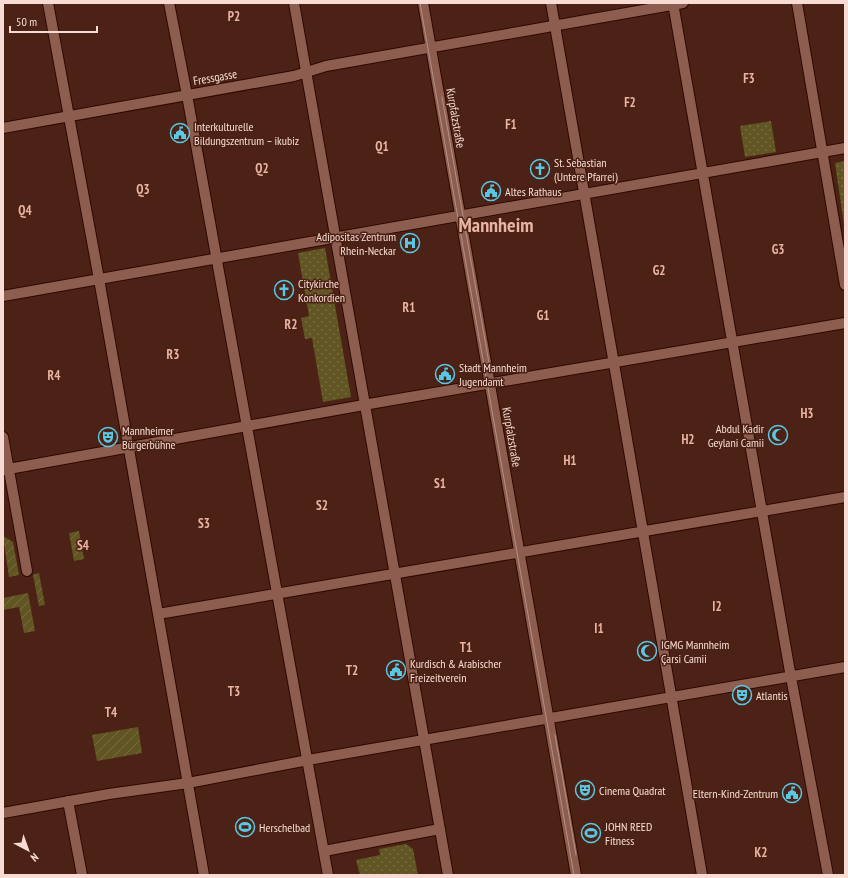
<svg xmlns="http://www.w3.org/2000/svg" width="848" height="878" viewBox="0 0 848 878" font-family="'PT Sans Narrow',sans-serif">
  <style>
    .grass { fill: url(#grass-dots) }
    .garden { fill: url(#garden-furrows) }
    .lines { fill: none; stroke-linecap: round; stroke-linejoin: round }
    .street-casing { stroke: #2f0801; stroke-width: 12 }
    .street { stroke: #8d5e50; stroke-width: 10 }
    .tram { stroke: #b29186; stroke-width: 1 }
    .labels { text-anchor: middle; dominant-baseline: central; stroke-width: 3; stroke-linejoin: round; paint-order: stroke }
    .street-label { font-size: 12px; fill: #f8dcd3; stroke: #4b2215 }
    .poi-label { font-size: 12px; fill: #f8dcd3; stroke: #4b2215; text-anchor: start }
    .neighbourhood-label { font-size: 13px; font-weight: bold; fill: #e9b4a4; stroke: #4b2215 }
    .town-label { font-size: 20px; font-weight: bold; fill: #e9b4a4; stroke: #4b2215 }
  </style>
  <defs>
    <pattern id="grass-dots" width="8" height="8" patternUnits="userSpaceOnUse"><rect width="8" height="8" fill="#615623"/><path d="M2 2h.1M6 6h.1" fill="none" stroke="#786e42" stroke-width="1.8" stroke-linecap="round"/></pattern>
    <pattern id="garden-furrows" width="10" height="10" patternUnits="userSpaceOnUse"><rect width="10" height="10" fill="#615623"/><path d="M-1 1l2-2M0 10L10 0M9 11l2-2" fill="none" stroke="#786e42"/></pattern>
  </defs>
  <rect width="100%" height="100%" fill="#4b2215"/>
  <!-- grass -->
  <path class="grass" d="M771 121 776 152 745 157 740 126Z
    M845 161 844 170V225L835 163Z
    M325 248 351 397 323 402 312 338 305 339 301 318 309 316 298 253Z
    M406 844 413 849 418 875H360L356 860 380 855 379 849Z"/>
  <!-- garden -->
  <path class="garden" d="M79 531 84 559 74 561 69 533Z
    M3 536 13 542 19 575 9 577Z
    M39 573 45 605 39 606 33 575Z
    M28 593 35 631 24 633 19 607 3 610V598Z
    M138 727 142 753 97 761 92 735Z"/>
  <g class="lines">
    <!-- street casing -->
    <g class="street-casing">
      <path id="street" d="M48 3 99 279 204 875
        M169 3 187 95 328 875
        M294 3 448 875
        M423 3 576 875
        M551 3C604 293 650 585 702 875
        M673 3 790 672 828 875
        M797 3 845 285
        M3 128 294 76 326 66 683 3
        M3 296 845 148
        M3 437 27 571
        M3 470 375 403 845 323
        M158 614 845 497
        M68 801 82 875
        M3 813 109 794 188 783 308 760 845 667
        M324 851 440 829"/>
    </g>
    <!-- street -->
    <use href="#street" class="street"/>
    <!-- tram -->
    <path class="tram" d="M420 3 574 875
      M442 97 489 363
      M555 735 576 855"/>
  </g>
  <!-- icons -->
  <defs>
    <g id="civic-ring" transform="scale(1)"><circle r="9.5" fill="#4b2215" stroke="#59c8e4" stroke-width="1.5"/><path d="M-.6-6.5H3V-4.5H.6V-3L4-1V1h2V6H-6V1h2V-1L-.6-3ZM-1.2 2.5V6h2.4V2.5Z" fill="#59c8e4"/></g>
    <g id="church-ring" transform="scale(1)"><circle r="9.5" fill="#4b2215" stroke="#59c8e4" stroke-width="1.5"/><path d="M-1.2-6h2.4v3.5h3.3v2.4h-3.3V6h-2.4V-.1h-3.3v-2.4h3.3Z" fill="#59c8e4"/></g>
    <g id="hospital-ring" transform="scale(1)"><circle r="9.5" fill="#4b2215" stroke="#59c8e4" stroke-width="1.5"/><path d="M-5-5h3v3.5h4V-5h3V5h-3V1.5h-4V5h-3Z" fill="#59c8e4"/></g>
    <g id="mosque-ring" transform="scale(1)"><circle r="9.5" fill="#4b2215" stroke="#59c8e4" stroke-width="1.5"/><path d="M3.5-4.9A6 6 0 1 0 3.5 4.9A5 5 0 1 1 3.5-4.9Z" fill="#59c8e4"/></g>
    <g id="theatre-ring" transform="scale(1)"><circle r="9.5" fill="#4b2215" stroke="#59c8e4" stroke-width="1.5"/><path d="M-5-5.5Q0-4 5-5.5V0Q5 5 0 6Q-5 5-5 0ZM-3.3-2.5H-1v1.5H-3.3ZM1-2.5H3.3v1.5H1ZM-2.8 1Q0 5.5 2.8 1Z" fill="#59c8e4"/></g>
    <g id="stadium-ring" transform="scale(1)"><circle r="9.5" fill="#4b2215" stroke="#59c8e4" stroke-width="1.5"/><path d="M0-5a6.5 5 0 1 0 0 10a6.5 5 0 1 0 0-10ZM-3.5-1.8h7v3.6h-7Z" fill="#59c8e4"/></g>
  </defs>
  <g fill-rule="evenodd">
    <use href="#civic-ring" x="180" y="133"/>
    <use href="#church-ring" x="540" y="169"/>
    <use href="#civic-ring" x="491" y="191"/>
    <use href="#hospital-ring" x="410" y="243"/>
    <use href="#church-ring" x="284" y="290"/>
    <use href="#civic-ring" x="445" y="374"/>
    <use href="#mosque-ring" x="778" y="435"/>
    <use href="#theatre-ring" x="108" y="437"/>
    <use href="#mosque-ring" x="647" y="651"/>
    <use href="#civic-ring" x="396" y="670"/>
    <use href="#theatre-ring" x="742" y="695"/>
    <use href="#theatre-ring" x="585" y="790"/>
    <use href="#civic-ring" x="792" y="793"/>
    <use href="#stadium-ring" x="245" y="827"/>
    <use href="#stadium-ring" x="591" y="833"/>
  </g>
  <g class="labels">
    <!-- street labels -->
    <g class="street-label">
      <text transform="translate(215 77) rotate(-10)">Fressgasse</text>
      <text transform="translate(456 118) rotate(80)">Kurpfalzstraße</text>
      <text transform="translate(512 437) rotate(80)">Kurpfalzstraße</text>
    </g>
    <!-- poi labels -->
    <g class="poi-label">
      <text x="194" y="126">Interkulturelle<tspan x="194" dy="14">Bildungszentrum – ikubiz</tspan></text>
      <text x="554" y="162">St. Sebastian<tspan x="554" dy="14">(Untere Pfarrei)</tspan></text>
      <text x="505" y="191">Altes Rathaus</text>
      <text x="396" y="236" text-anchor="end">Adipositas Zentrum<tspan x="396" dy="14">Rhein-Neckar</tspan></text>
      <text x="298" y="283">Citykirche<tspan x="298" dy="14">Konkordien</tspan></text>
      <text x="459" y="367">Stadt Mannheim<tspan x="459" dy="14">Jugendamt</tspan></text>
      <text x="764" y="428" text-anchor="end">Abdul Kadir<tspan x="764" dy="14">Geylani Camii</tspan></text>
      <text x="122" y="430">Mannheimer<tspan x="122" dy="14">Bürgerbühne</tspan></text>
      <text x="661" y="644">IGMG Mannheim<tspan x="661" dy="14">Çarsi Camii</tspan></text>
      <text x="410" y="663">Kurdisch &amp; Arabischer<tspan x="410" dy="14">Freizeitverein</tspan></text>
      <text x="756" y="695">Atlantis</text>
      <text x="599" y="790">Cinema Quadrat</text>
      <text x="778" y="793" text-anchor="end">Eltern-Kind-Zentrum</text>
      <text x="605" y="826">JOHN REED<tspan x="605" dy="14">Fitness</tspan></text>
      <text x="259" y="827">Herschelbad</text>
    </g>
    <!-- neighbourhood labels -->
    <g class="neighbourhood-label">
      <text x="234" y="16">P2</text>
      <text x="749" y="78">F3</text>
      <text x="630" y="102">F2</text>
      <text x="511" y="124">F1</text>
      <text x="382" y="146">Q1</text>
      <text x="262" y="168">Q2</text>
      <text x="143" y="189">Q3</text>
      <text x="25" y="210">Q4</text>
      <text x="778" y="249">G3</text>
      <text x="659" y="270">G2</text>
      <text x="409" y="307">R1</text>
      <text x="543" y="315">G1</text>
      <text x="291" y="324">R2</text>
      <text x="173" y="354">R3</text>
      <text x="54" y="375">R4</text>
      <text x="807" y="413">H3</text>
      <text x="688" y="439">H2</text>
      <text x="570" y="460">H1</text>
      <text x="440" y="483">S1</text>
      <text x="322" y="505">S2</text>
      <text x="204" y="523">S3</text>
      <text x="83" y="545">S4</text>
      <text x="717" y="606">I2</text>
      <text x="599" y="628">I1</text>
      <text x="466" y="647">T1</text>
      <text x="352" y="670">T2</text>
      <text x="234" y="691">T3</text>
      <text x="111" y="712">T4</text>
      <text x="761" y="852">K2</text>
    </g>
    <!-- town labels -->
    <g class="town-label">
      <text x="496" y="225">Mannheim</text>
    </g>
  </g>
  <!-- border -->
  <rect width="848" height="878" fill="none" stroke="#f8dcd3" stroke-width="8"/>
  <!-- north arrow -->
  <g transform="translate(28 850) rotate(139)" stroke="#4b2215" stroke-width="3" paint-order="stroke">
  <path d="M0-3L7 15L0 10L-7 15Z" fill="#f8dcd3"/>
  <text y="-6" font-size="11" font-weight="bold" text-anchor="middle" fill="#f8dcd3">N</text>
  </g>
  <!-- scale -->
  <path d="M10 26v6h87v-6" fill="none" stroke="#f8dcd3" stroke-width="2"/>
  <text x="16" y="26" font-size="12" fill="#f8dcd3" stroke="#4b2215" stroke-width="3" paint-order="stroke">50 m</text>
</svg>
